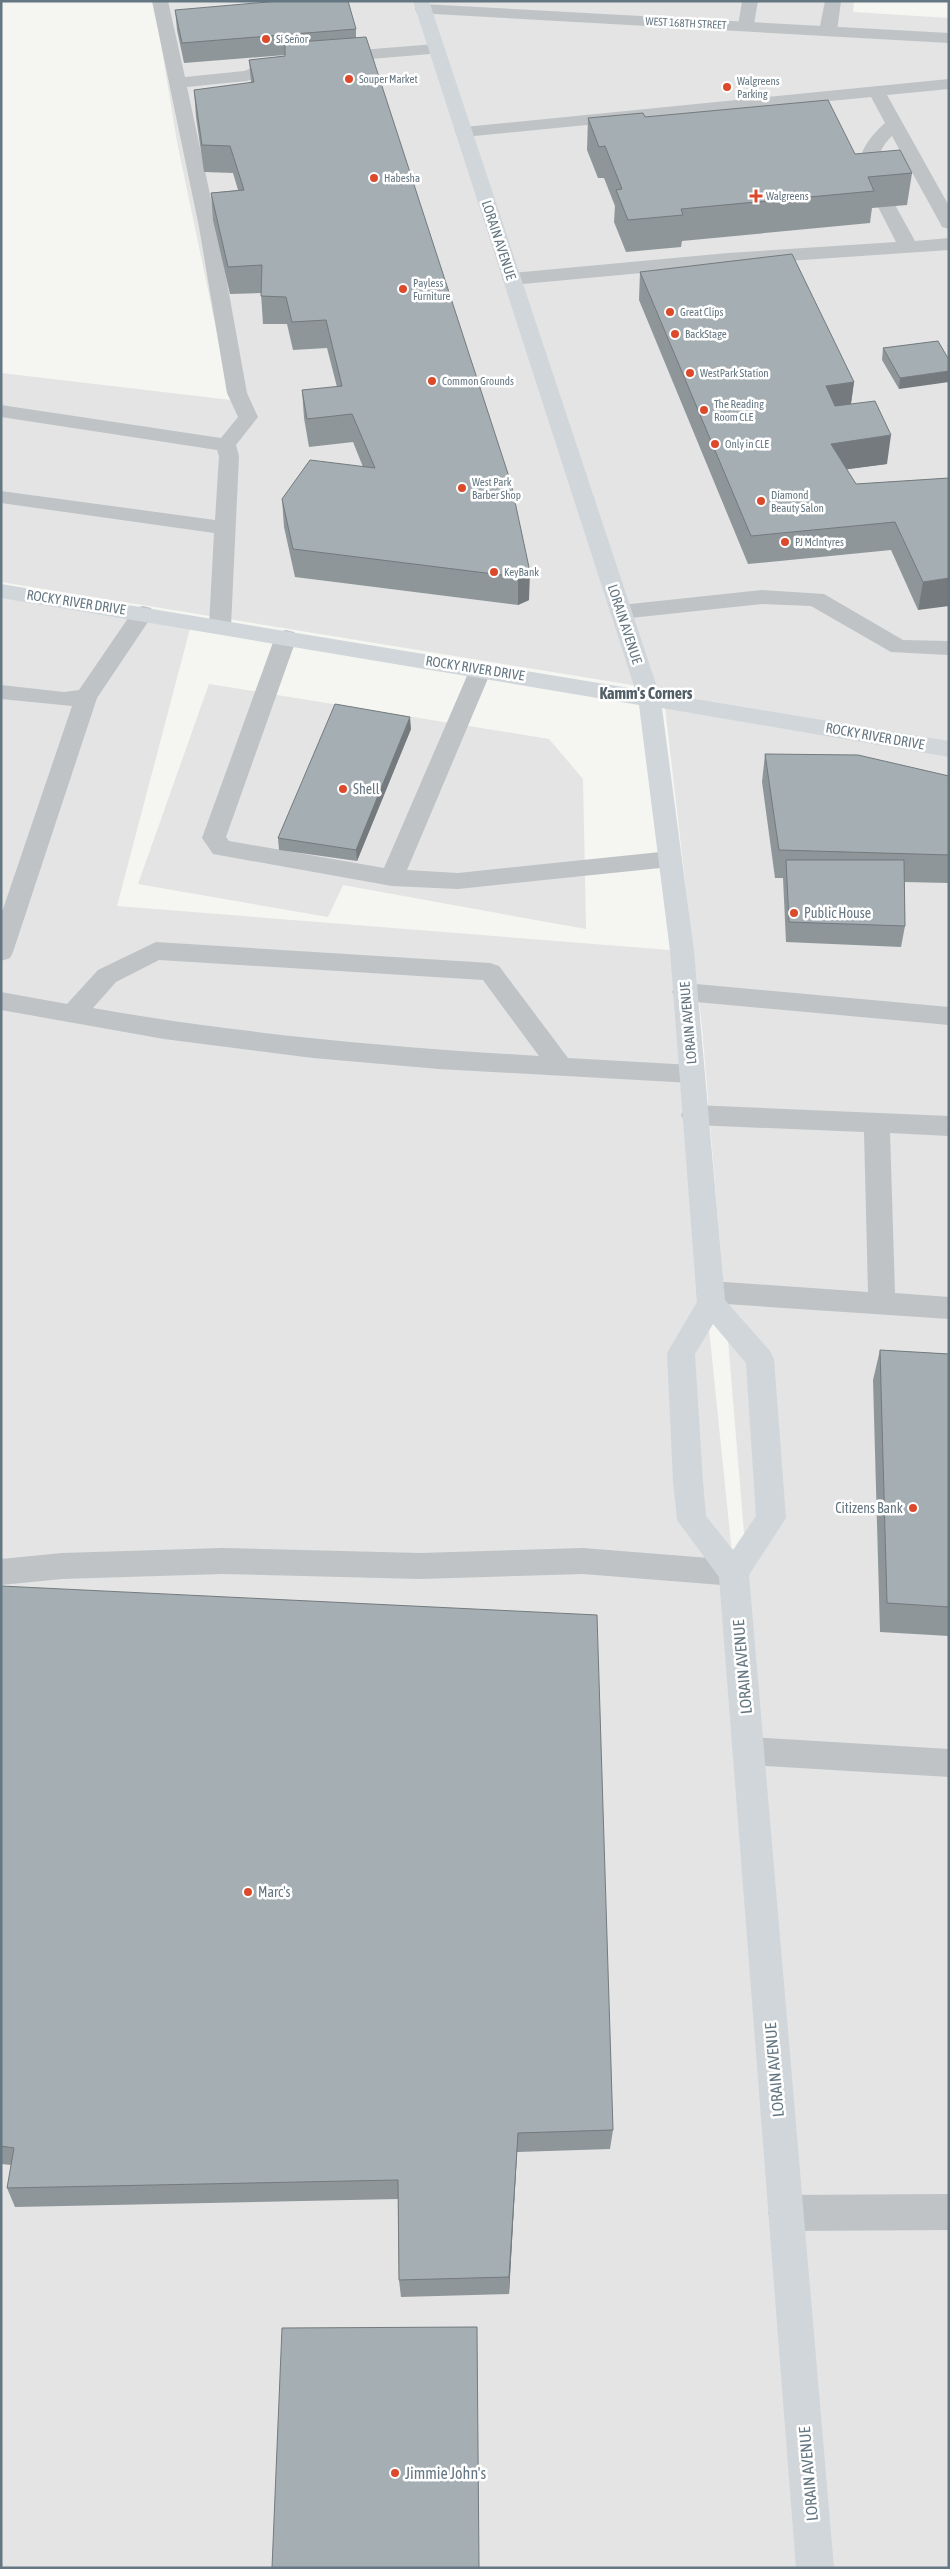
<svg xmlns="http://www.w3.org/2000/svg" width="950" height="2569" viewBox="0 0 950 2569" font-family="'Asap Condensed',sans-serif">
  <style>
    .built { fill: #e3e4e3 }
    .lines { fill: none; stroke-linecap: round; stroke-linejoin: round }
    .service { fill: #bfc3c6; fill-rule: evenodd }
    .minor { fill: #bfc3c6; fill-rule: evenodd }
    .primary { fill: #d1d6da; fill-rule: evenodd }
    .wall { fill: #8e969a }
    .shaded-wall { fill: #747a7d }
    .building { fill: #a5aeb3; stroke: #747a7d }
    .poi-dot { fill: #dc4a2b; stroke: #fff; stroke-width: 2 }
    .labels { text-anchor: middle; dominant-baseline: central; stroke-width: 5; stroke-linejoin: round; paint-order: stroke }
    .far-street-label { font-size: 11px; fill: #657782; stroke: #fff }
    .far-poi-label { font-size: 11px; fill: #657782; stroke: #fff; text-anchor: start }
    .street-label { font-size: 14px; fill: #657782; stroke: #fff }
    .poi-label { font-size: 14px; fill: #657782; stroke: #fff; text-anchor: start }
    .quarter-label { font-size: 16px; font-weight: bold; fill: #535f67; stroke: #fff }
    .near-street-label { font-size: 16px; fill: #657782; stroke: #fff }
    .near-poi-label { font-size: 16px; fill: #657782; stroke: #fff; text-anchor: start }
  </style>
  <rect width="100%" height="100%" fill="#f5f5f2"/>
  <!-- built -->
  <path class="built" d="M154 1H854L853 12 949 18V2568H830L702 1027 663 690 1 582V373L231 400 177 142Z
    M1 591 192 621 117 906 682 951 687 1114 734 1573 813 2568H1Z
    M209 684 549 739 583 779 586 929 343 885 328 917 138 884Z"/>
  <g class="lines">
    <!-- service -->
    <path class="service" d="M152 1H168L185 77 244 71 284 56 290 57 293 61 290 65 247 81 187 87 217 227 247 393 258 417 236 445 239 456 231 626 228 631 220 633 212 631 209 626 214 533 1 503V491L215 520 219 456 217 450 1 417V405L221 438 238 417 227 393 199 227Z
      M742 1H758L753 30H741L738 26Z
      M825 1H841L837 31 834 35H822L819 31Z
      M436 44 442 45 445 49 442 53 335 62 329 61 326 57 329 53 335 52Z
      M949 79V89L887 95 949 206V229L942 227 940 223 892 136C876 151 877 164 882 184L879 188H867C849 163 866 140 885 123L871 97 464 137 458 136 455 132 458 128 464 127Z
      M887 201 894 203 915 241 949 238V250L728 265 512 285 505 283 502 279 505 275 512 273 728 253 896 242 878 207 880 203Z
      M762 590 824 594 903 640 949 641V655L891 652 811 606 762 604 621 619 613 617 610 612 613 607 621 605Z
      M143 606 151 608 154 613 97 698 13 952 10 958 1 961V915L72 706 1 699V685L64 692 79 690 135 608Z
      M286 630 294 632 297 637 226 837 229 841 384 868 470 669 473 664 481 662 489 664 492 669 407 870 458 873 670 851 678 853 682 859 678 865 670 867 458 889 392 886 213 854 202 838 275 637 278 632Z
      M156 942 490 963 499 966 568 1058 692 1065 701 1067 705 1074 701 1081 692 1083 439 1069 313 1058 164 1039 1 1010V992L67 1004 98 970ZM159 960 483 980 539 1056C389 1047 240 1034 93 1008L116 982Z
      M685 983 949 1007V1025L685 1001 676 998 672 992 676 986Z
      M694 1105 949 1116V1136L890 1133 895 1293 949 1297V1319L710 1303 700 1300 696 1292 700 1284 710 1281 868 1292 864 1132 694 1125 685 1122 681 1115 685 1108Z
      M222 1548 420 1553 583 1548 734 1560 745 1564 749 1573 745 1582 734 1586 583 1574 420 1579 222 1574 62 1579 1 1585V1559L62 1553Z
      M749 1737 949 1749V1777L749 1765 738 1761 733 1751 738 1741Z
      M949 2194V2230L786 2231 774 2225 768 2213 774 2201 786 2195Z"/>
    <!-- minor -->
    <path class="minor" d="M423 4 949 33V43L417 13 415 9 417 5Z"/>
    <!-- primary -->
    <path class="primary" d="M413 1H429L659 693 949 741V757L662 708 694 951 725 1300 770 1351 774 1359 786 1518 749 1575 834 2568H796L719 1577 677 1520 673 1481 667 1353 697 1302 670 951 639 705 1 598V584L635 689ZM713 1324 746 1363 756 1516 733 1550 706 1516 703 1481 695 1354Z"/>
  </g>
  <!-- wall -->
  <path class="wall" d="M175 10 356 29V38L529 600 518 605 295 577 284 527 282 499 363 467 353 442 309 447 304 418 302 390 337 387 327 348 293 350 287 324H263L261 293 230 294 213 220 211 193 238 190 233 173 204 172 196 117 194 90 251 83 249 60 285 56V55L184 63 177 30Z
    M645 117 855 154 912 173 907 205 872 208 870 223 682 241 681 247 626 252 614 222 615 206 604 178H598L587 150 588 118Z
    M640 272 854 382 851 404 887 464 846 469 856 484 949 478 918 610 891 550 748 564 639 300Z
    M938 341 899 389 882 360 883 348Z
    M411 729 357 861 279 850 278 838Z
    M765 754 949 776V883L904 882 905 926 901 947 786 942 783 878H775L762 782Z
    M880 1350 949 1354V1636L880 1632 873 1380Z
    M1 1586 613 2130 610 2149 517 2152 509 2294 401 2297 399 2280 398 2199 15 2207 7 2188 11 2165 1 2164Z"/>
  <!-- shaded-wall -->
  <path class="shaded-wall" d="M949 371V382L899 389 900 378Z
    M854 382 850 410 823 414 826 386Z
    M891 435 887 464 827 472 831 444Z
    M530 572 529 600 518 605V577Z
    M949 578V606L918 610 923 582Z
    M410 717 411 729 357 861 356 850Z
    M518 2133 517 2152 509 2294V2277Z"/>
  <!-- building -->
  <path class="building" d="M279 1H348L356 29 182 43 175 10Z
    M366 37 511 483 530 572 518 577 293 549 282 499 310 460 375 468 352 414 307 419 302 390 342 386 326 320 292 322 286 297 261 296 262 265 228 267 211 193 244 190 230 146 202 145 194 90 254 82 249 60 285 56V43Z
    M828 100 855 154 900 150 912 173 868 177 874 191 681 209 683 215 628 220 616 190 622 189 605 146 599 147 588 118 643 113 645 117Z
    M792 254 854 382 826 386 835 406 875 401 891 435 831 444 856 484 949 478V578L923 582 895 522 751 536 640 272Z
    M938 341 949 360V371L900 378 883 348Z
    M335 704 410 717 356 850 278 838Z
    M765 754 858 755 949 776V855L779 850Z
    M786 860H904L905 926 789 922Z
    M880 1350 949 1354V1607L887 1603Z
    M1 1586 597 1615 613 2130 518 2133 509 2277 399 2280 398 2180 7 2188 14 2148 1 2146Z
    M477 2327 479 2568H272L282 2328Z"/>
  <!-- markers -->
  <g class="poi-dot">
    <circle cx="266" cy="39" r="5"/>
    <circle cx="349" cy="79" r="5"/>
    <circle cx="727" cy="87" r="5"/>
    <circle cx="374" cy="178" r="5"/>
    <path d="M753.5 188.5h5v5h5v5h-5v5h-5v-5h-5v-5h5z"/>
    <circle cx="403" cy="289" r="5"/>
    <circle cx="670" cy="312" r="5"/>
    <circle cx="675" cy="334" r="5"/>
    <circle cx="690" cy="373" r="5"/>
    <circle cx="432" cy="381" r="5"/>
    <circle cx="704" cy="410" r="5"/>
    <circle cx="715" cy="444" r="5"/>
    <circle cx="462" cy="488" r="5"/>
    <circle cx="761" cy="501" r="5"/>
    <circle cx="785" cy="542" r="5"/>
    <circle cx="494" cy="572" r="5"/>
    <circle cx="343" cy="789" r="5"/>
    <circle cx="794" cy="913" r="5"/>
    <circle cx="913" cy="1508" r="5"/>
    <circle cx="248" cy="1892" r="5"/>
    <circle cx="395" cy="2473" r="5"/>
  </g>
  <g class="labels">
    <!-- far-street labels -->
    <g class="far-street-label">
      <text transform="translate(686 23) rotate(3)">WEST 168TH STREET</text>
    </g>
    <!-- far-poi labels -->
    <g class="far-poi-label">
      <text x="276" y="39">Si Señor</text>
      <text x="359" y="79">Souper Market</text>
      <text x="737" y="81">Walgreens<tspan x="737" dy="13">Parking</tspan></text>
      <text x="384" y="178">Habesha</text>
      <text x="766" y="196">Walgreens</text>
      <text x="413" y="283">Payless<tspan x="413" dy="13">Furniture</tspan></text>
      <text x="680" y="312">Great Clips</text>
      <text x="685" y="334">BackStage</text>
      <text x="700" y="373">WestPark Station</text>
      <text x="442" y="381">Common Grounds</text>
      <text x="714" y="404">The Reading<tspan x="714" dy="13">Room CLE</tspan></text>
      <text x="725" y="444">Only in CLE</text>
      <text x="472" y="482">West Park<tspan x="472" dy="13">Barber Shop</tspan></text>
      <text x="771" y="495">Diamond<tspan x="771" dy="13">Beauty Salon</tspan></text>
      <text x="795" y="542">PJ McIntyres</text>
      <text x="504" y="572">KeyBank</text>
    </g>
    <!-- street labels -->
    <g class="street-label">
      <text transform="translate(499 240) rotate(72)">LORAIN AVENUE</text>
      <text transform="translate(76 602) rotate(9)">ROCKY RIVER DRIVE</text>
      <text transform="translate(625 624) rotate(72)">LORAIN AVENUE</text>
      <text transform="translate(475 668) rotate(9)">ROCKY RIVER DRIVE</text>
      <text transform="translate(875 736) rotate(10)">ROCKY RIVER DRIVE</text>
      <text transform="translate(688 1023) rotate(-95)">LORAIN AVENUE</text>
    </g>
    <!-- poi labels -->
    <g class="poi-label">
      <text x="353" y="789">Shell</text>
      <text x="804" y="913">Public House</text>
      <text x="903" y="1508" text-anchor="end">Citizens Bank</text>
      <text x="258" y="1892">Marc's</text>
    </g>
    <!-- quarter labels -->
    <g class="quarter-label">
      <text x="646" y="693">Kamm's Corners</text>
    </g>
    <!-- near-street labels -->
    <g class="near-street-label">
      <text transform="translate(742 1667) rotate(-95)">LORAIN AVENUE</text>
      <text transform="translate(774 2070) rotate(-95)">LORAIN AVENUE</text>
      <text transform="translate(808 2474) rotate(-95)">LORAIN AVENUE</text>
    </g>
    <!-- near-poi labels -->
    <g class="near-poi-label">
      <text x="405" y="2473">Jimmie John's</text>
    </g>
  </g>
  <!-- border -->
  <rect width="950" height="2569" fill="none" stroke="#657782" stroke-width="5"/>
</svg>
